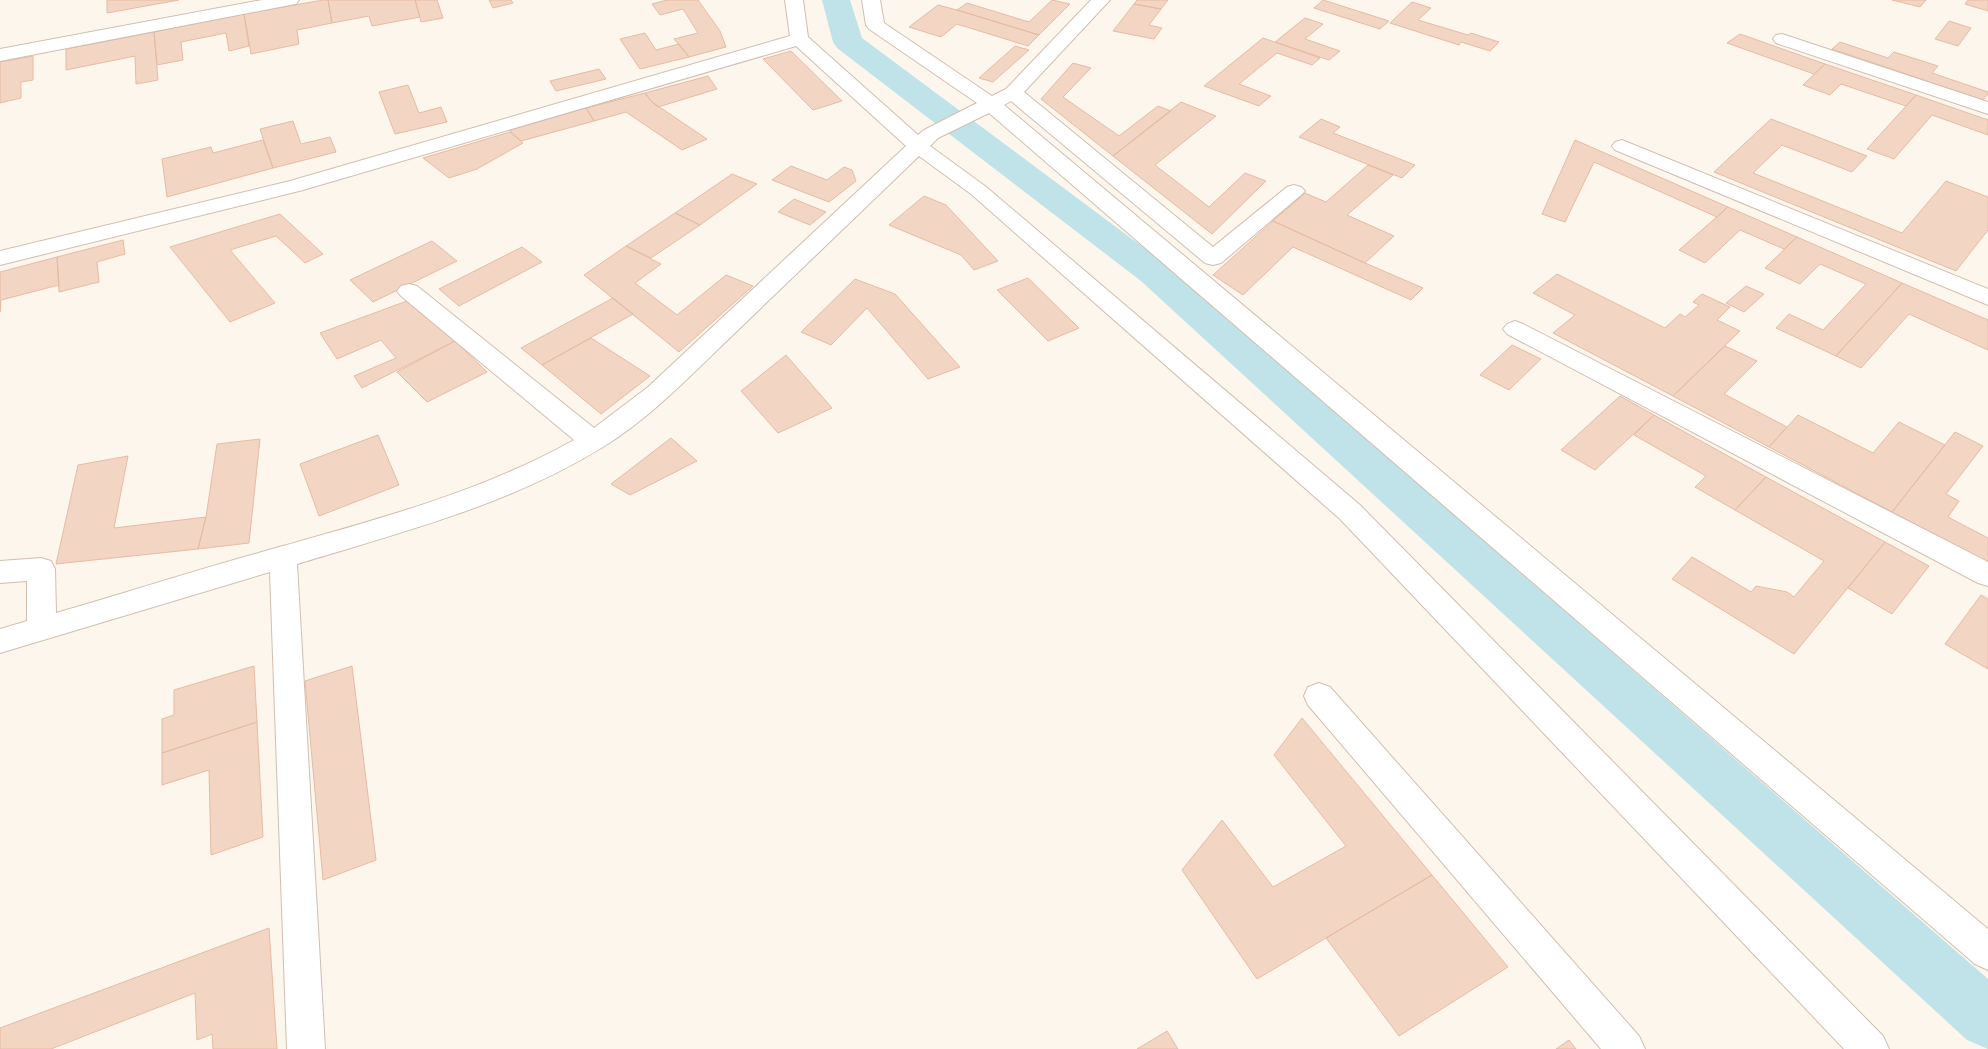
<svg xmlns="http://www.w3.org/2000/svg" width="1988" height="1049" viewBox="0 0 1988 1049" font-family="'Space Grotesk',sans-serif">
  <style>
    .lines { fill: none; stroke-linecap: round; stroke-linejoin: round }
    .canal { fill: #bfe3e8; fill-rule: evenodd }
    .building { fill: #f3d5c3; stroke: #e6bba3 }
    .minor-casing { stroke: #d1beb0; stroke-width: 2 }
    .minor { fill: #fff; fill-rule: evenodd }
  </style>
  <rect width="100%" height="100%" fill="#fdf6ec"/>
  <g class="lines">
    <!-- canal -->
    <path class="canal" d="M822 0H850L862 38 1167 265 1988 979V1049L1967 1040 1141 281 837 48 833 42Z"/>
  </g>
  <!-- building -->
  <path class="building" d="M107 0H179L107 13Z
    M323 0H328L332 23 297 30 299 44 251 54 244 14Z
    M328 0H415L420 17 372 26 369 16 332 23Z
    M415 0H437L443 18 421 22Z
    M489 0H511L513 3 493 8Z
    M667 0H698L720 31 726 47 689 57 674 39 698 33 683 9 660 15 652 4Z
    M1052 0 1070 4 1039 35 957 10 967 3 1029 22Z
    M1137 0H1168L1161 9 1134 4Z
    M1323 0 1389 21 1380 29 1314 8Z
    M1892 0H1926L1920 7Z
    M1968 0H1988V11L1965 4Z
    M1412 2 1431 8 1418 20 1468 35 1471 33 1499 42 1490 51 1461 42 1459 45 1390 23Z
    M1134 4 1161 9 1149 25 1162 28 1154 39 1113 31Z
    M938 5 957 10 1039 35 1028 46 957 24 941 37 909 27Z
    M244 14 249 46 229 51 226 33 181 42 183 60 157 65 154 32Z
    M1305 18 1323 24 1305 39 1340 51 1329 60 1275 42Z
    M1949 21 1971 28 1958 46 1935 39Z
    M154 32 158 80 136 84 135 56 66 70V49Z
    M645 33 656 50 679 44 689 57 640 69 620 39Z
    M1740 34 1825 64 1814 74 1727 43Z
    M1263 38 1320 58 1312 65 1277 53 1239 84 1271 96 1259 106 1204 86Z
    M1840 42 1888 58 1894 52 1938 66 1932 73 1988 92V94L1983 100 1832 49Z
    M1015 46 1029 50 993 82 979 78Z
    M791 51 842 101 813 110 763 59Z
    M33 56V80L21 82V98L0 103V62Z
    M1073 63 1091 68 1063 97 1119 136 1158 106 1171 111 1113 156 1041 99Z
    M1825 64 1916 95 1906 106 1841 84 1830 95 1803 85Z
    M599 69 606 79 556 91 550 81Z
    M708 76 717 89 658 107 652 102 645 93Z
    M408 85 419 113 441 107 447 122 395 134 379 92Z
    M645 93 652 102 707 139 682 150 626 112 594 121 586 108Z
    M1916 95 1988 120V135L1932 115 1894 159 1867 149Z
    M1181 102 1216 116 1155 165 1209 207 1245 173 1266 181 1212 234 1113 156Z
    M586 108 594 121 521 141 508 129Z
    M1321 119 1340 127 1333 133 1415 165 1402 178 1299 137Z
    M1771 119 1867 156 1852 172 1782 145 1753 173 1902 233 1946 181 1988 197V230L1956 271 1714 172Z
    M293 121 301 144 330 137 336 152 273 168 260 129Z
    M510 132 523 143 477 169 449 178 423 158Z
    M263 140 273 168 167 197 162 159 211 147 213 153Z
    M1575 140 1728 207 1717 217 1594 162 1565 222 1542 214Z
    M1368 165 1393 175 1347 215 1394 236 1365 263 1273 221 1305 193 1326 202Z
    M791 166 827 180 844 167 852 170 856 181 829 202 772 180Z
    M732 174 757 184 700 225 675 213Z
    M924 196 946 205 998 261 974 270 961 255 889 225Z
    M794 199 826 212 810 225 778 212Z
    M1728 207 1797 237 1784 249 1740 230 1705 263 1679 250Z
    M675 213 700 225 651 258 626 246Z
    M280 214 323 254 305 263 276 236 230 250 275 303 230 322 170 247Z
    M1273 221 1365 263 1423 288 1411 300 1293 247 1243 295 1213 275Z
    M1797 237 1902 283 1836 356 1776 328 1789 314 1823 330 1866 284 1820 264 1800 284 1765 268Z
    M123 240 125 254 97 262 99 282 59 292 57 257Z
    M432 241 457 261 373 302 350 280Z
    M626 246 661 264 635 283 677 315 726 275 753 286 679 352 584 275Z
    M522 247 542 262 459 306 439 289Z
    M57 257 59 285 1 300 0 312V272Z
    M1557 274 1665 328 1680 314 1685 317 1699 305 1693 302 1702 294 1730 307 1717 320 1740 331 1673 396 1553 333 1575 315 1533 293Z
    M1028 278 1079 328 1048 341 997 290Z
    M855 279 895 294 960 367 928 379 867 308 831 345 801 332Z
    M1902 283 1988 320V350L1909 314 1861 368 1836 356Z
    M1746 286 1764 294 1744 312 1726 303Z
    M613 298 633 314 542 365 521 348Z
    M407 301 455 341 362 388 354 376 396 358 381 340 337 359 320 333Z
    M591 338 650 376 601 414 542 365Z
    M455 341 487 372 427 402 397 372Z
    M1512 345 1541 359 1509 390 1480 375Z
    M1725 346 1757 361 1724 394 1787 427 1769 447 1673 396Z
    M786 355 832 408 778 433 741 391Z
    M1620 396 1654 415 1595 470 1561 450Z
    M1654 415 1766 477 1735 510 1695 487 1706 476 1634 435Z
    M1798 415 1873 453 1899 422 1945 445 1892 512 1769 447Z
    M1955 432 1983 446 1946 494 1959 501 1948 517 1988 538V562L1892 512Z
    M378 435 399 485 319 516 300 464Z
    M671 438 697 461 630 495 611 484Z
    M260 439 249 543 198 549 206 517 217 444Z
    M128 456 114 528 206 517 198 549 56 564 78 465Z
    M1766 477 1885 542 1794 654 1672 579 1692 557 1751 592 1756 586 1787 592 1794 597 1824 561 1735 510Z
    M1885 542 1929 566 1892 614 1848 588Z
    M1981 595 1988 599V669L1945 644Z
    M254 666 257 722 162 753V719L174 715V690Z
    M352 666 376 860 323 880 305 681Z
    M1302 718 1432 875 1257 979 1182 870 1222 820 1273 887 1346 846 1274 755Z
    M257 722 263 837 211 855 209 770 162 785V753Z
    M1432 875 1508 967 1399 1036 1326 938Z
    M269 928 277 1049H213L212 1034 197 1040 195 993 51 1049H0V1028Z
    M1167 1031 1178 1049H1137Z
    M1569 1040 1576 1049H1556Z"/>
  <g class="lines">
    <!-- minor casing -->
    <g class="minor-casing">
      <path id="minor" d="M262 0H299L296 4 290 5 0 61V49Z
        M785 0H803L808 37 918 135 924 130 977 103 869 29 866 25 862 0H880L884 23 992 96 1006 89 1091 0H1110L1024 92 1213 247 1287 187 1294 185 1301 187 1305 191 1301 195 1221 263 1213 265 1205 263 1011 101 1004 105 1988 929V970L1975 964 989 113 938 138 930 146 985 186 1360 505 1883 1036 1889 1049H1844L1340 519 971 194 919 156C859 214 798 272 738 330 695 371 653 416 603 447 509 505 402 532 297 564L325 1049H287L270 572 0 653V629L27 621V581L0 583V561L41 558 51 561 55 569 56 613C132 591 207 567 283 546 382 518 483 491 574 440L401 296 397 291 401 286 409 284 417 286 594 428 648 387 906 146 796 46 303 190 0 265V251L290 181 790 36Z
        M1782 34 1988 102V114L1776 43 1773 39 1776 35Z
        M1622 140 1988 289V305L1615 150 1612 146 1615 142Z
        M1515 321 1523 324 1988 562V586L1978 583 1507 334 1503 329 1507 324Z
        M1319 683 1330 687 1639 1036 1645 1049H1601L1308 705 1304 696 1308 687Z"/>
    </g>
    <!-- minor -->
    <use href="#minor" class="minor"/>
  </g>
</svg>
